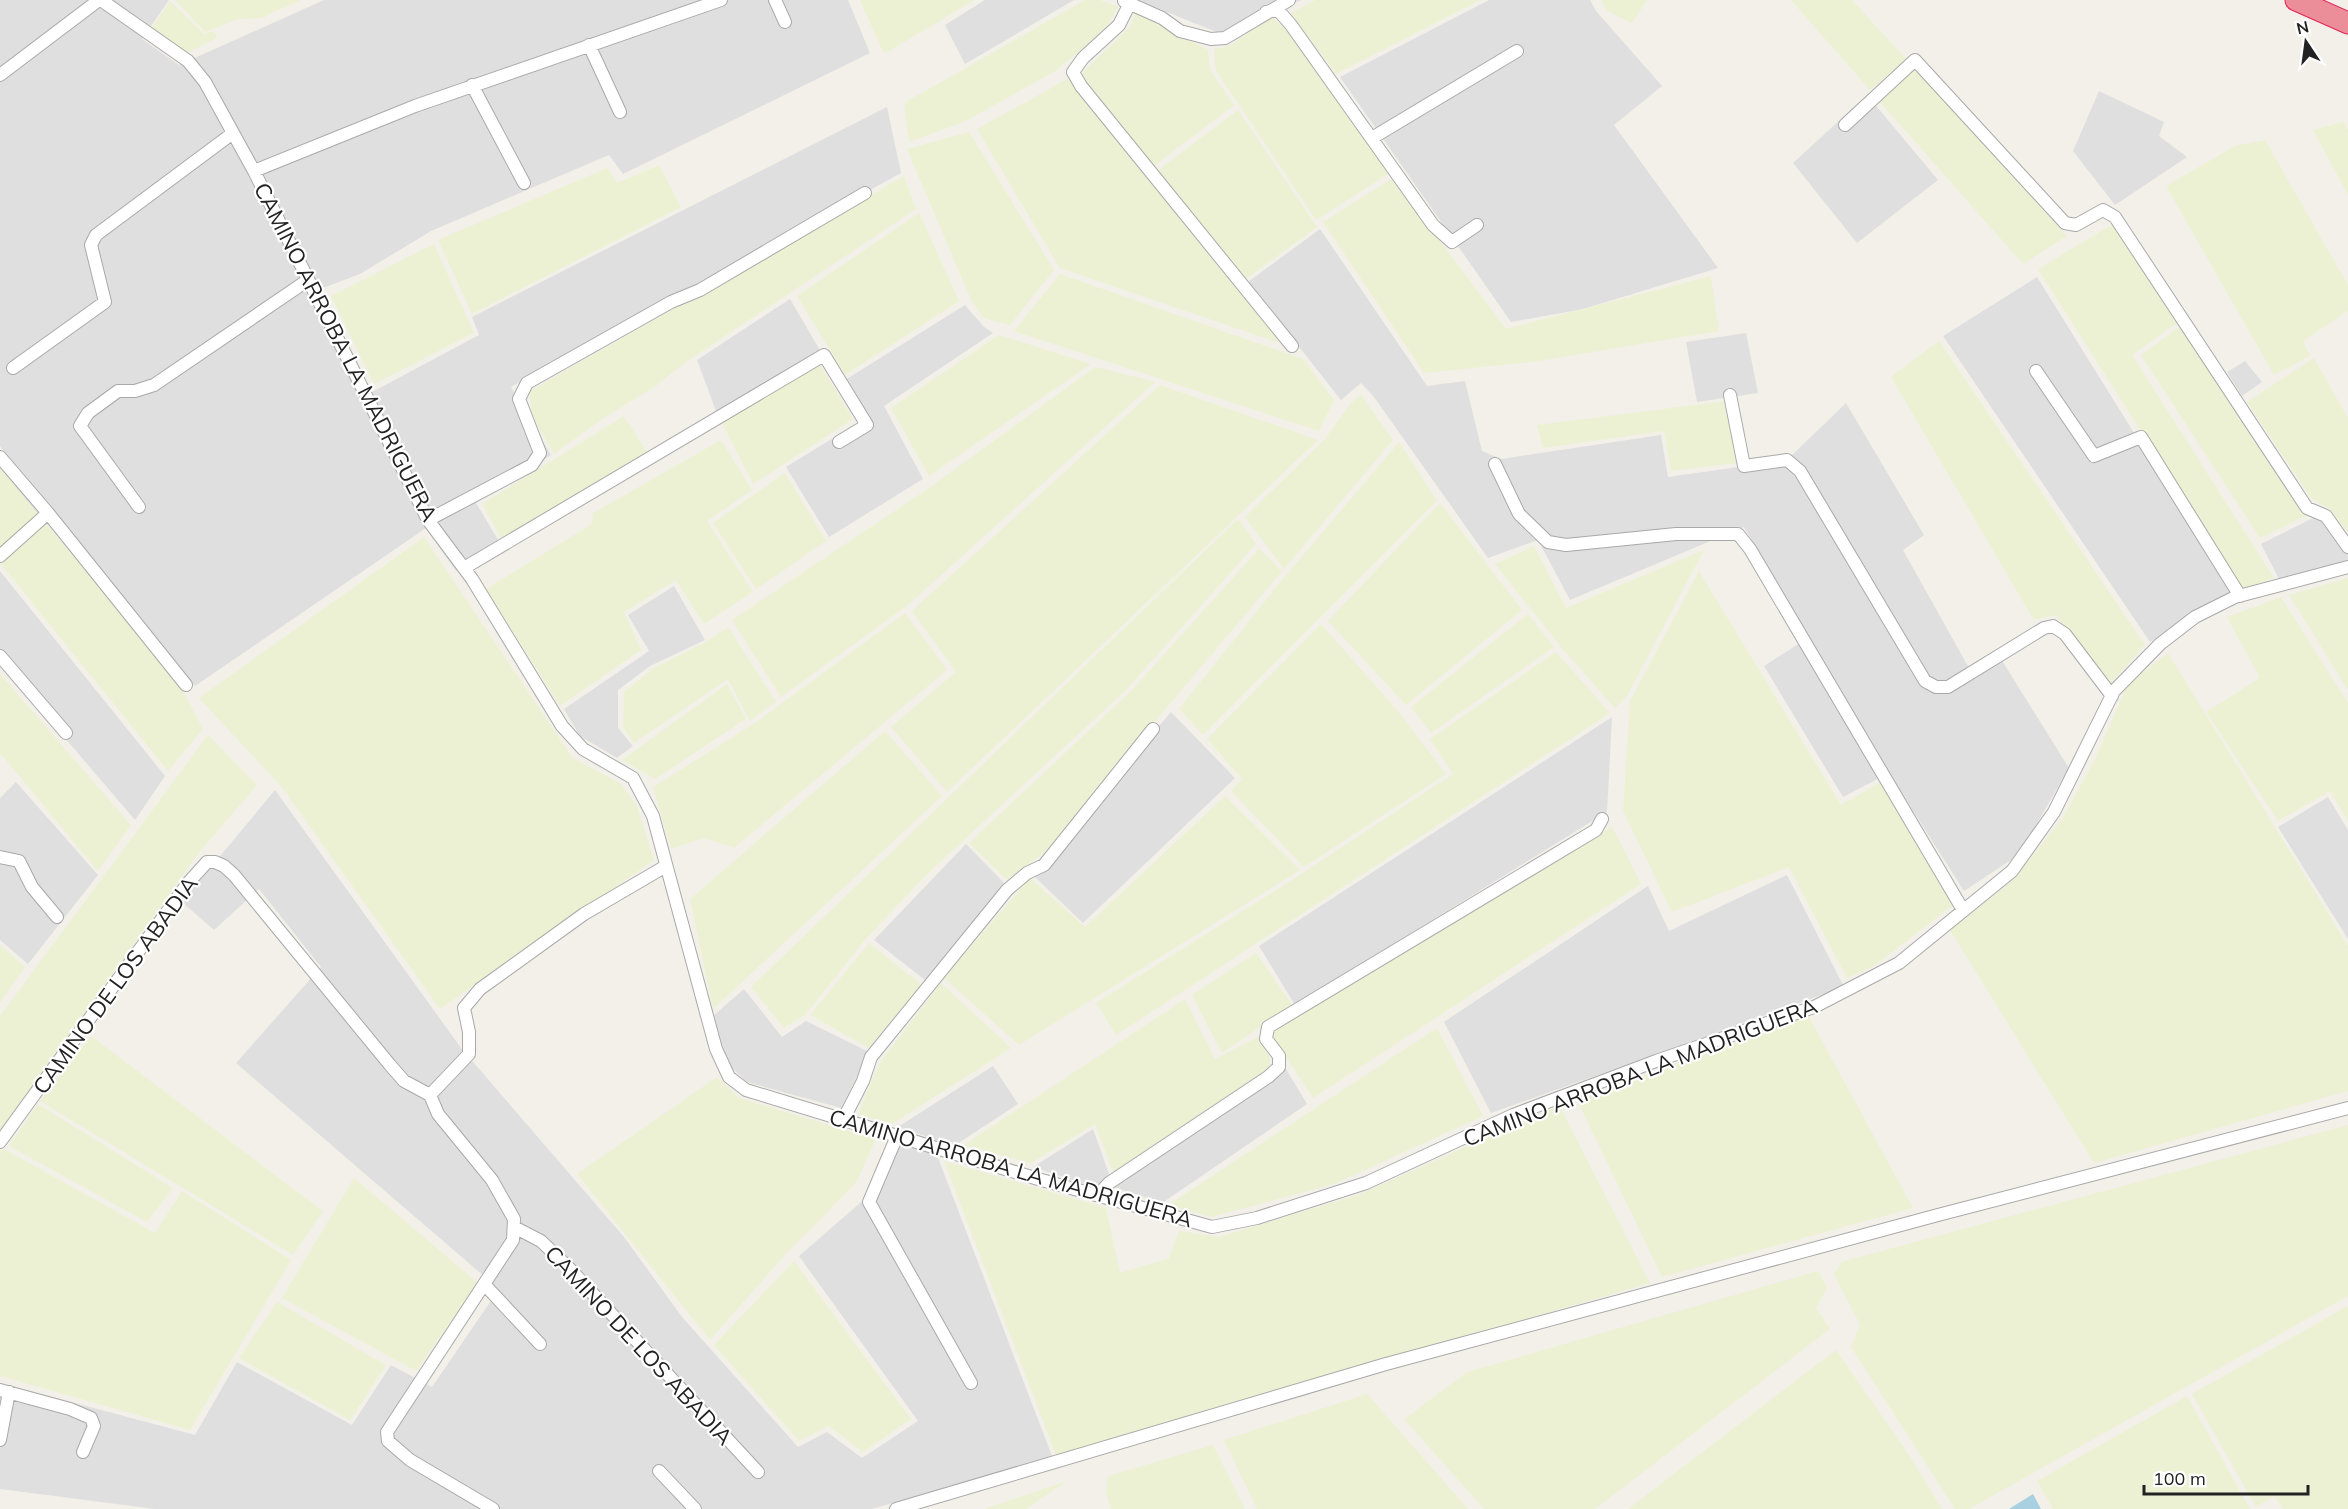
<svg xmlns="http://www.w3.org/2000/svg" width="2348" height="1509" viewBox="0 0 2348 1509" font-family="Mulish,sans-serif">
  <style>
    .residential { fill: #e0dfdf }
    .farmland { fill: #edf1d4 }
    .water { fill: #a8d0e1 }
    .lines { fill: none; stroke-linecap: round; stroke-linejoin: round }
    .street-casing { stroke: #a9a9a9; stroke-width: 14 }
    .highway-casing { stroke: #e32257; stroke-width: 23 }
    .street { stroke: #fff; stroke-width: 12 }
    .highway { stroke: #eb8e99; stroke-width: 21 }
    .labels { text-anchor: middle; dominant-baseline: central; stroke-width: 4.5; stroke-linejoin: round; paint-order: stroke }
    .street-label { font-size: 22px; fill: #222; stroke: #fff }
  </style>
  <rect width="100%" height="100%" fill="#f2f0e8"/>
  <!-- residential -->
  <path class="residential" d="M0 0H169L142 39 179 65 324 0H848L870 53 623 174 609 155 431 231 360 274 307 294 361 398 479 335 472 317 887 107 901 173 511 387 551 455 476 503 500 543 456 571 426 528 195 686 51 520 21 546 0 471 5 453 0 446Z
    M985 0H1074L965 64 945 25Z
    M1137 0H1302L1219 33Z
    M1489 0H1590L1596 11 1662 86 1614 125 1718 268 1583 309 1511 322 1340 77Z
    M2099 91 2164 122 2159 136 2187 157 2115 205 2073 151Z
    M1867 95 1938 180 1857 243 1793 163Z
    M1320 229 1427 386 1465 381 1482 451 1501 459 1661 435 1668 477 1787 460 1846 403 1924 535 1903 550 1969 668 1996 651 2069 768 2028 839 2011 860 1964 891 1889 773 1843 797 1764 666 1809 637 1744 527 1570 600 1538 540 1488 558 1374 397 1361 383 1341 400 1248 282Z
    M2037 277 2233 592 2150 642 1943 336Z
    M790 299 821 352 716 411 697 360Z
    M965 305 983 326 993 333 884 406 923 479 829 537 786 467 869 416 845 380Z
    M1746 333 1758 393 1697 402 1686 342Z
    M2245 361 2262 382 2242 396 2227 372Z
    M2323 513 2348 542V560L2279 579 2261 544Z
    M0 571 165 776 135 820 0 662Z
    M674 586 705 640 650 666 618 690V728L633 746 617 758 580 736 564 709 649 651 628 615Z
    M1171 712 1235 778 1083 923 1033 875Z
    M1612 717 1607 812 1295 1005 1259 946Z
    M16 782 98 875 28 964 0 940V798Z
    M275 790 461 1048 624 1237 682 1317 798 1447 827 1432 862 1458 918 1421 799 1256 867 1197 898 1142 937 1155 1052 1456 872 1509H155L0 1489V1383L195 1435 237 1362 352 1425 391 1365 432 1387 499 1289 236 1063 321 967 259 889 214 930 182 902Z
    M2328 797 2348 830V939L2278 827Z
    M966 844 1005 884 925 980 874 940Z
    M1787 875 1844 987 1491 1113 1444 1022 1648 886 1669 931Z
    M744 989 782 1037 806 1021 869 1052 841 1108 747 1082 730 1066 712 1017Z
    M993 1066 1018 1104 954 1146 898 1127Z
    M1286 1069 1307 1104 1162 1203 1113 1187Z
    M1093 1129 1109 1174 1096 1188 1033 1167Z"/>
  <!-- farmland -->
  <path class="farmland" d="M175 0H301L261 18 238 19 205 32Z
    M860 0H975L884 54Z
    M1085 0H1100L1118 7 1104 31 1054 72 964 122 909 142 904 103Z
    M1315 0H1480L1336 74 1291 13Z
    M1601 0H1647L1632 23 1607 11Z
    M1791 0H1852L1906 59 1870 90Z
    M170 1 204 34 214 31 217 38 187 53 151 29Z
    M1136 11 1208 50 1210 70 1234 105 1154 166 1086 85 1083 72 1130 27Z
    M1272 17 1289 33 1390 173 1316 220 1215 69 1214 49 1229 46Z
    M1914 69 2067 236 2023 264 1880 102Z
    M1069 78 1285 345 1060 268 977 129Z
    M1238 110 1317 227 1246 279 1157 171Z
    M2343 122 2348 130V195L2313 130Z
    M969 132 1054 270 1010 325 984 318 971 300 907 149Z
    M2265 140 2348 285V311L2303 341 2310 356 2274 375 2166 186 2235 146Z
    M659 165 681 207 472 314 438 240 607 168 617 183Z
    M904 176 916 209 683 364 656 386 602 419 554 454 532 416 530 391Z
    M1393 178 1506 329 1711 276 1719 331 1532 362 1424 373 1323 222Z
    M919 213 959 301 845 375 797 296Z
    M2113 224 2177 323 2132 355 2274 578 2242 590 2038 269Z
    M434 244 474 333 374 384 331 296Z
    M1060 274 1303 359 1334 400 1319 431 1014 331Z
    M2185 323 2311 513 2260 538 2141 355Z
    M999 335 1091 364 929 476 891 408Z
    M1939 341 2145 645 2110 684 2056 615 2034 620 1891 377Z
    M2314 358 2348 418V533L2330 509 2312 499 2247 402Z
    M820 365 853 419 753 484 721 421Z
    M1095 367 1155 382 908 605 781 697 732 620 932 486Z
    M1160 385 1318 440 947 792 891 727 956 672 912 611Z
    M1361 395 1393 440 1284 569 1245 517 1325 439 1351 403Z
    M1727 401 1737 463 1671 471 1664 431 1543 448 1537 425Z
    M624 416 648 454 503 541 482 504Z
    M721 440 752 490 707 521 753 592 704 624 676 580 624 612 641 650 560 706 486 589 592 524 593 513Z
    M1399 442 1437 501 1203 735 1179 709 1277 586Z
    M0 468 180 685 203 729 168 771 0 563Z
    M785 473 826 541 756 589 713 523Z
    M1440 503 1522 610 1406 705 1328 621Z
    M1238 519 1256 544 1125 691 926 875 864 941 805 1015 784 1028 751 987Z
    M424 537 572 757 621 784 637 806 654 860 440 1009 281 786 199 698Z
    M1534 546 1566 608 1704 550 1627 696 1615 708 1561 647 1495 564Z
    M1259 549 1282 571 1045 852 1007 880 969 843 1130 692Z
    M1699 571 1841 805 1881 782 1953 905 1874 966 1847 978 1789 867 1672 912 1623 811 1630 701Z
    M2348 578V690L2289 595Z
    M2281 597 2348 703V821L2330 791 2278 821 2206 712 2260 678 2227 617Z
    M905 613 947 670 734 848 704 838 671 849 653 787 755 723Z
    M1528 614 1554 647 1431 733 1411 707Z
    M1321 624 1397 710 1446 774 1304 867 1231 791 1242 779 1207 739Z
    M728 627 776 702 750 721 728 679 634 743 623 727 624 692 654 668 706 642Z
    M1556 652 1610 713 1116 1035 1096 1003 1289 882 1453 774 1430 739Z
    M2168 653 2348 946V1091L2094 1163 1950 930 2009 884 2063 818 2096 757 2128 684Z
    M0 674 131 825 98 871 0 753Z
    M727 684 746 719 655 779 622 760Z
    M885 731 942 796 713 1009 690 899Z
    M208 735 257 785 201 850 0 1131V1016Z
    M1225 796 1300 870 1019 1045 944 978 1030 878 1085 927Z
    M1612 826 1641 884 1313 1098 1272 1036 1275 1030Z
    M869 943 922 985 869 1048 810 1015Z
    M0 945 25 967 0 1003Z
    M1256 953 1292 1005 1222 1053 1192 995Z
    M941 983 1011 1048 892 1124 858 1114 879 1064Z
    M1185 999 1215 1059 1258 1037 1270 1058V1070L1114 1174 1095 1124 1031 1163 964 1145Z
    M1808 1015 1913 1208 1662 1277 1577 1100Z
    M1437 1028 1483 1116 1334 1184 1211 1217 1168 1205Z
    M91 1036 323 1211 293 1255 40 1101Z
    M717 1077 739 1098 876 1139 856 1183 785 1255 710 1340 577 1174Z
    M38 1104 173 1188 147 1222 9 1146Z
    M1559 1105 1650 1283 1056 1455 944 1161 1106 1208 1120 1273 1169 1258 1179 1231 1219 1237 1361 1194Z
    M2348 1125V1296L1969 1509H1955L1851 1347 1860 1325 1834 1274 1841 1262Z
    M2 1148 155 1233 182 1191 291 1260 190 1430 0 1376V1152Z
    M354 1178 478 1283 416 1371 282 1298Z
    M794 1261 911 1419 863 1452 829 1426 799 1441 714 1345Z
    M1818 1271 1827 1288 1816 1308 1830 1329 1595 1509H1484L1404 1419 1467 1372Z
    M277 1302 386 1365 350 1420 239 1358Z
    M2348 1306V1509H2283L2274 1496 2256 1507 2192 1394Z
    M1836 1350 1909 1455 1942 1509H1628Z
    M1367 1394 1468 1509H1257L1224 1440Z
    M2187 1396 2250 1509H2053L2037 1481Z
    M1213 1445 1245 1509H1111L1106 1493 1108 1476Z
    M1067 1481 1026 1509H984Z"/>
  <!-- water -->
  <path class="water" d="M2033 1494 2041 1509H2009Z"/>
  <g class="lines">
    <!-- street casing -->
    <g class="street-casing">
      <path id="street" d="M101 0 188 61 205 82 254 171 428 520 472 579 562 726 583 749 633 778 653 816 716 1049 729 1077 746 1090 1038 1179 1212 1227 1257 1218 1366 1183 1513 1115 1656 1061 1814 1007 1899 963 2012 871 2054 812 2114 691 2160 644 2195 617 2235 597 2348 567
        M775 0 785 22
        M1124 1 1162 18 1180 31 1211 39 1225 38 1289 0
        M1130 3 1119 25 1083 58 1073 72 1081 86 1292 346
        M1266 12 1278 10 1291 25 1433 225 1452 242 1477 225
        M589 45 620 112
        M0 75 99 0
        M472 85 524 183
        M1845 125 1915 60 2065 223 2076 225 2103 210 2115 217 2307 508 2326 516 2348 547
        M1372 138 1517 51
        M254 171 415 106 721 0
        M13 368 105 302 91 245 96 235 233 133
        M2036 371 2094 456 2141 437 2240 596
        M1730 395 1744 466 1787 460 1800 471 1925 681 1936 687H1948L2044 628 2053 626 2065 634 2112 696
        M0 457 48 513
        M1495 464 1519 514 1548 542 1566 545 1676 534H1738L1750 549 1963 910
        M139 507 80 426 88 413 118 391H135L154 385 308 280
        M428 520 532 465 540 453 519 399 527 383 671 302 700 290 865 193
        M0 556 48 513 186 685
        M464 568 824 355 867 425 839 442
        M0 656 66 733
        M0 857 19 861 32 887 57 917
        M430 1095 469 1054V1032L464 1008 480 989 584 914 666 866
        M843 1120 863 1081 871 1057 1007 890 1027 873 1044 865 1153 729
        M897 1136 869 1202 971 1383
        M0 1142 188 883 207 862H215L224 866 234 875 390 1065 404 1081 430 1095 438 1114 492 1180 514 1219 513 1240 387 1432 388 1441 410 1460 493 1509
        M1098 1195 1109 1183 1268 1077 1279 1067V1056L1266 1039 1268 1027 1596 830 1602 819
        M514 1227 541 1241 570 1269 758 1472
        M484 1284 540 1344
        M0 1390 70 1409 91 1418 94 1426 83 1452
        M0 1440 9 1392
        M659 1471 695 1509
        M896 1509 1386 1364 1938 1215 2348 1108"/>
    </g>
    <!-- highway casing -->
    <g class="highway-casing">
      <path id="highway" d="M2296 0 2348 23"/>
    </g>
    <!-- street -->
    <use href="#street" class="street"/>
    <!-- highway -->
    <use href="#highway" class="highway"/>
  </g>
  <g class="labels">
    <!-- street labels -->
    <g class="street-label">
      <text transform="translate(346 352) rotate(63)">CAMINO ARROBA LA MADRIGUERA</text>
      <text transform="translate(115 985) rotate(-54)">CAMINO DE LOS ABADIA</text>
      <text transform="translate(1640 1072) rotate(-21)">CAMINO ARROBA LA MADRIGUERA</text>
      <text transform="translate(1011 1168) rotate(16)">CAMINO ARROBA LA MADRIGUERA</text>
      <text transform="translate(639 1345) rotate(47)">CAMINO DE LOS ABADIA</text>
    </g>
  </g>
  <!-- north arrow -->
  <g transform="translate(2306 42) rotate(347)" stroke="#ffffff" stroke-width="4.5" paint-order="stroke">
  <path d="M0-4.5L10 22L0 15L-10 22Z" fill="#222222"/>
  <text y="-9" font-size="16" font-weight="bold" text-anchor="middle" fill="#222222">N</text>
  </g>
  <!-- scale -->
  <path d="M2144 1485v9h164v-9" fill="none" stroke="#222222" stroke-width="3"/>
  <text x="2153" y="1485" font-size="18" fill="#222222" stroke="#ffffff" stroke-width="4.5" paint-order="stroke">100 m</text>
</svg>
